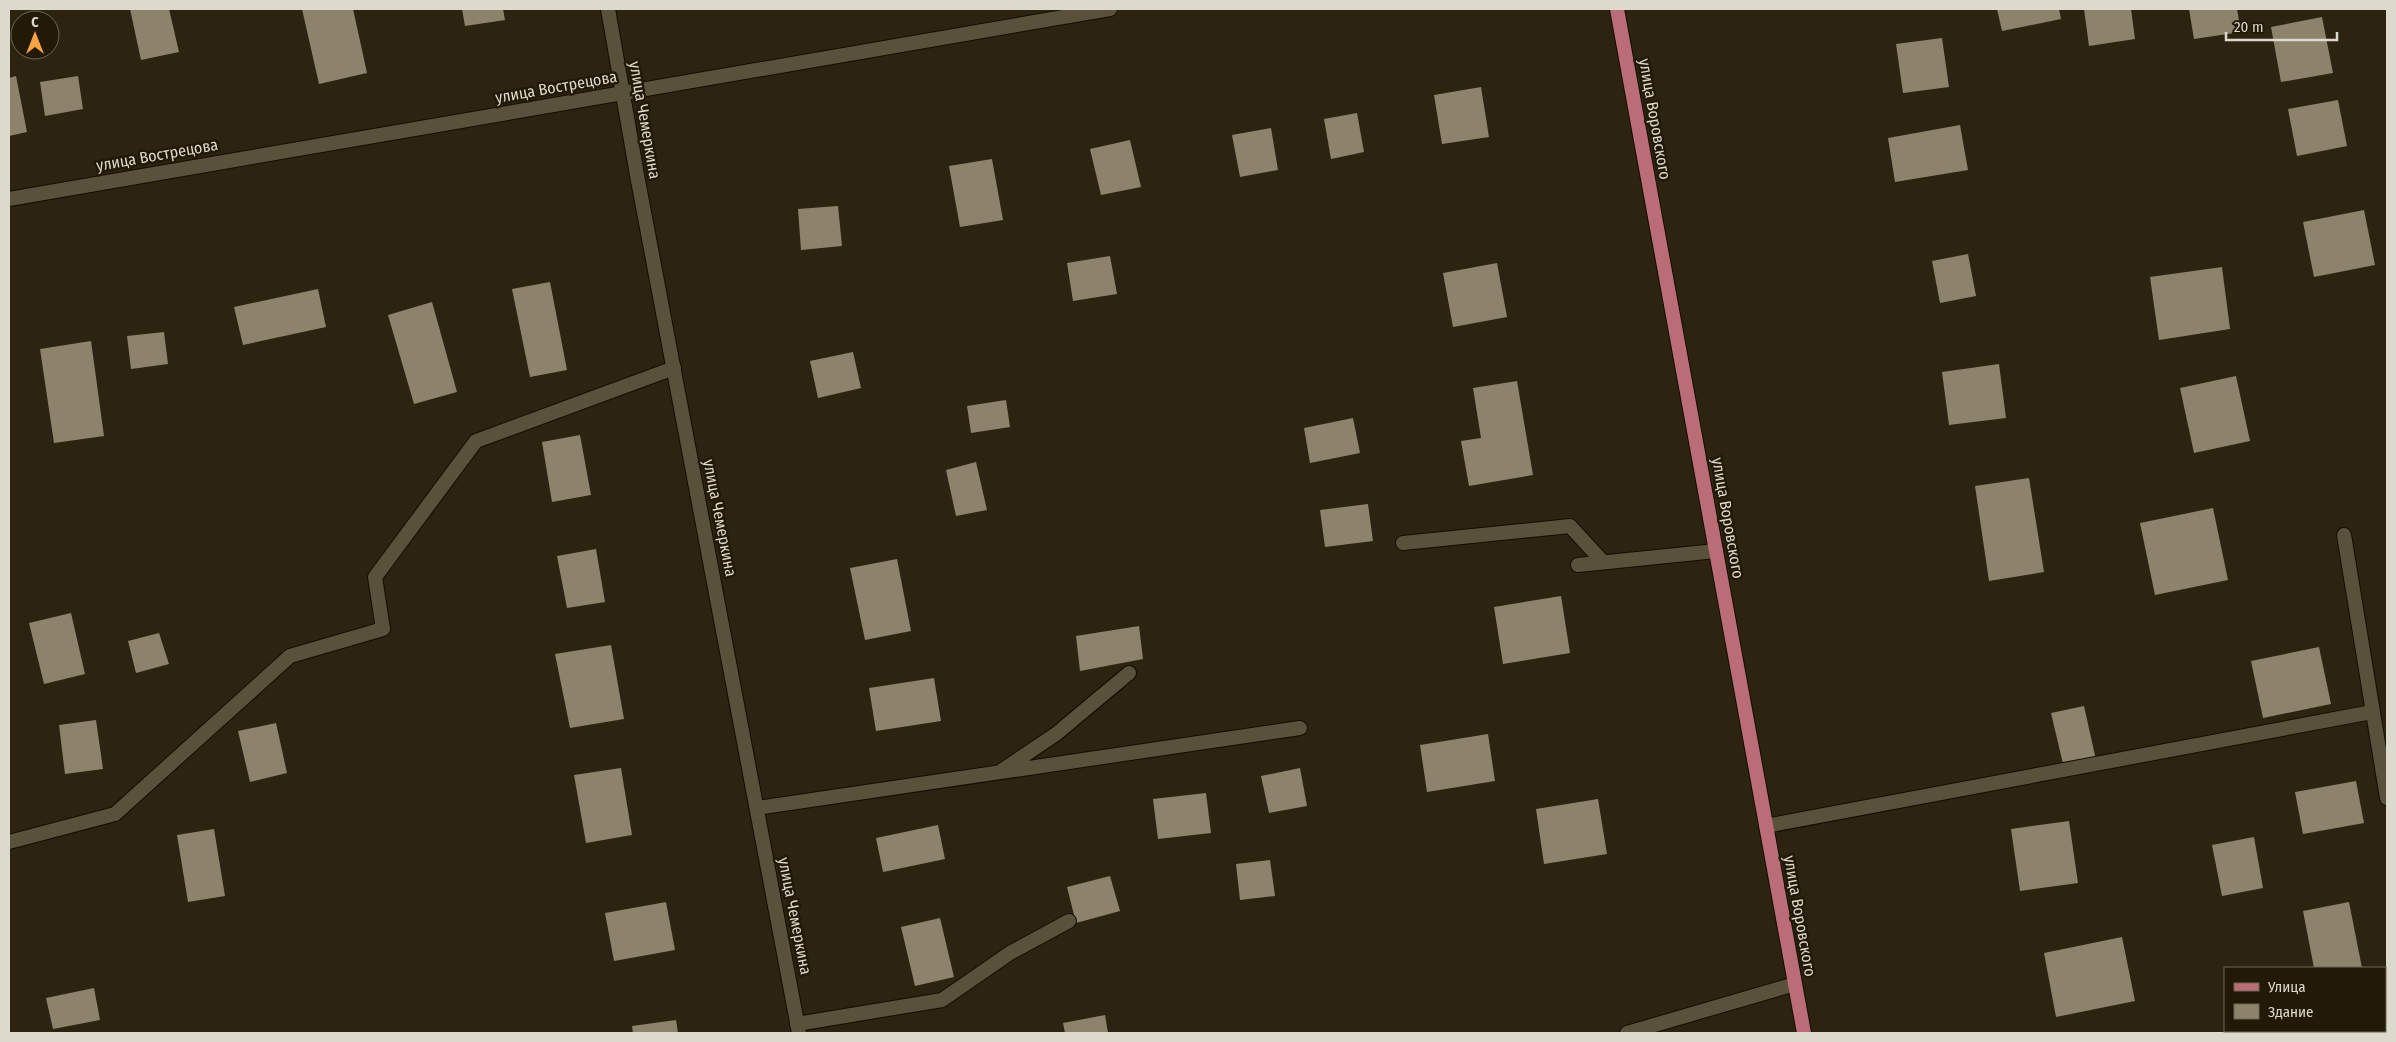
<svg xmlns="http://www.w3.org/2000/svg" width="2396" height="1042" viewBox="0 0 2396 1042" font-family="'Fira Sans Condensed',sans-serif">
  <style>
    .building { fill: #8d836d }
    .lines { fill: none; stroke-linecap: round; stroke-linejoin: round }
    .service-casing { stroke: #140d00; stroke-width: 16 }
    .minor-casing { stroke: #140d00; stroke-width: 16 }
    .tertiary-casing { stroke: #140d00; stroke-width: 16 }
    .primary-casing { stroke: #140d00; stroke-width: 16 }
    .service { stroke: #5a513c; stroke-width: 14 }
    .minor { stroke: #5a513c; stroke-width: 14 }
    .tertiary { stroke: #5a513c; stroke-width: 14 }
    .primary { stroke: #bb6d77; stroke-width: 14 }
    .labels { text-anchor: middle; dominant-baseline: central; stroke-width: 5; stroke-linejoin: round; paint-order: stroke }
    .street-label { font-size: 16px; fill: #ded9cd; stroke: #221a07 }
  </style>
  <rect width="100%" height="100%" fill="#2c2410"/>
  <!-- building -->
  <path class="building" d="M130 9H169L179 52 141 60Z
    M302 9H353L367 73 319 84Z
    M462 9H503L505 20 465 26Z
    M1997 9H2059L2061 19 2002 31Z
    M2084 9H2131L2135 39 2089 46Z
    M2189 9H2237L2241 32 2194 39Z
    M2322 17 2333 73 2281 82 2271 27Z
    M1942 38 1949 87 1903 93 1896 44Z
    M16 76 27 132 9 136V78Z
    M78 76 83 109 45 116 40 82Z
    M1481 87 1489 137 1442 144 1434 95Z
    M2338 100 2347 146 2297 156 2288 109Z
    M1357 113 1364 152 1331 159 1324 119Z
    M1960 125 1968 170 1895 182 1888 138Z
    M1271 128 1278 170 1240 177 1232 135Z
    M1130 140 1141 187 1101 195 1090 149Z
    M992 159 1003 220 960 227 949 166Z
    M838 206 842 246 801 250 798 209Z
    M2364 210 2375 265 2314 277 2303 222Z
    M1968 254 1976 296 1940 303 1932 261Z
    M1110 256 1117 294 1073 301 1067 263Z
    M1497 263 1507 317 1453 327 1443 273Z
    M2222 267 2230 329 2159 340 2150 277Z
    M550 282 567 370 530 377 512 289Z
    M318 289 326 327 243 345 234 307Z
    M432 302 457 392 414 404 388 315Z
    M164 332 168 364 131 369 127 336Z
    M91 341 104 436 54 443 40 349Z
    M853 352 861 388 818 398 810 361Z
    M1999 364 2006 418 1949 425 1942 372Z
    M2236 376 2250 441 2194 453 2180 388Z
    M1517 381 1533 475 1469 486 1461 441 1481 438 1473 388Z
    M1006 400 1010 427 971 433 967 406Z
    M1353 418 1360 453 1310 463 1304 428Z
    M580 435 591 495 552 502 542 442Z
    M976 462 987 510 956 516 946 470Z
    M2029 478 2044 572 1989 581 1975 486Z
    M1368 504 1373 541 1325 547 1320 510Z
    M2213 508 2228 580 2155 595 2140 523Z
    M596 549 605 602 567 608 557 556Z
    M897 559 911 631 865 640 850 568Z
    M1561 596 1570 653 1503 664 1494 607Z
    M71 613 85 674 44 684 29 623Z
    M1139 626 1143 659 1080 671 1076 636Z
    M159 633 169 664 136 673 128 641Z
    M611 645 624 719 570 728 555 654Z
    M2319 647 2331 704 2263 718 2251 661Z
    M934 678 941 721 876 731 869 688Z
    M2084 706 2096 760 2064 768 2051 713Z
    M96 720 103 769 65 774 59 725Z
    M276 723 287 773 250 782 238 731Z
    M1488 734 1495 781 1427 792 1420 745Z
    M621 768 632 835 586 843 574 775Z
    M1300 768 1307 806 1269 813 1261 776Z
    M2356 781 2364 823 2303 834 2295 792Z
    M1206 793 1211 833 1158 839 1153 799Z
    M1598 799 1607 854 1544 864 1536 809Z
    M2069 821 2078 883 2020 891 2011 829Z
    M938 825 945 859 883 872 876 838Z
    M214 829 225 896 188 902 177 835Z
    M2254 837 2263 888 2222 896 2212 845Z
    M1270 860 1275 896 1240 900 1236 864Z
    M1110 876 1120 911 1076 923 1067 887Z
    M666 902 675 950 614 961 605 913Z
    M2349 902 2362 968H2314L2303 911Z
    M940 918 954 977 915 986 901 927Z
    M2122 937 2135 1001 2056 1017 2044 953Z
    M94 988 100 1020 53 1029 46 998Z
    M1105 1015 1108 1033H1065L1063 1023Z
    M676 1020 678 1033H633L632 1026Z"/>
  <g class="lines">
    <!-- service casing -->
    <g class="service-casing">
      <path id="service" d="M2344 535 2387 798
        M1403 543 1570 526 1603 562
        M1578 565 1716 551
        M1001 771 1056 734 1129 673
        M757 808 1300 728
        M9 842 115 814 290 656 383 629 375 577 476 441 674 368
        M797 1024 942 1000 1010 953 1069 921
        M1627 1033 1795 984"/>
    </g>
    <!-- minor casing -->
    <g class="minor-casing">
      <path id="minor" d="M608 9 637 175 799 1033
        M1766 826 2372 712"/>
    </g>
    <!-- tertiary casing -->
    <g class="tertiary-casing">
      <path id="tertiary" d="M9 199 1110 9"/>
    </g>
    <!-- primary casing -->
    <g class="primary-casing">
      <path id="primary" d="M1617 9 1804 1033"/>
    </g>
    <!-- service -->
    <use href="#service" class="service"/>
    <!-- minor -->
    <use href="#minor" class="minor"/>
    <!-- tertiary -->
    <use href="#tertiary" class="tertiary"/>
    <!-- primary -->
    <use href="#primary" class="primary"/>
  </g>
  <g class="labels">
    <!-- street labels -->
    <g class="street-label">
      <text transform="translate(556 87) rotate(-10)">улица Вострецова</text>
      <text transform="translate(1655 119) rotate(80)">улица Воровского</text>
      <text transform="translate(645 120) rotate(80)">улица Чемеркина</text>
      <text transform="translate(157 155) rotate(-10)">улица Вострецова</text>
      <text transform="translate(720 518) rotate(79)">улица Чемеркина</text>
      <text transform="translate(1728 518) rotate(80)">улица Воровского</text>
      <text transform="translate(795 916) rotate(79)">улица Чемеркина</text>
      <text transform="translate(1800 916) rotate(80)">улица Воровского</text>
    </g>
  </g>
  <!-- border -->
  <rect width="2396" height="1042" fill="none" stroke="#ded9cd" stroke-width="20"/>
  <!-- legend -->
  <rect x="2224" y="967" width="162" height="65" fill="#221a07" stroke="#6d6656"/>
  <rect x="2234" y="983" width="25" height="8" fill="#bb6d77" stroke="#6d6656"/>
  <text x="2268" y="992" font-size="15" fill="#ded9cd">Улица</text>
  <rect x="2234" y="1004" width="25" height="15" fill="#8d836d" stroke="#6d6656"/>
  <text x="2268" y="1017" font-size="15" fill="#ded9cd">Здание</text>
  <!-- north arrow -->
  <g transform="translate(35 35)"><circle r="24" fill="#221a07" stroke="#6d6656"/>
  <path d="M0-4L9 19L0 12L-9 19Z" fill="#f5a346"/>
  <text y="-8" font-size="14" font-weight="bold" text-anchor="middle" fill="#ded9cd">С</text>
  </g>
  <!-- scale -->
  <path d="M2226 32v8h111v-8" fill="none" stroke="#ded9cd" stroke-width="2.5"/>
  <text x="2234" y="32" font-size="15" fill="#ded9cd" stroke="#221a07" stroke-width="4" paint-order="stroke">20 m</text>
</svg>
